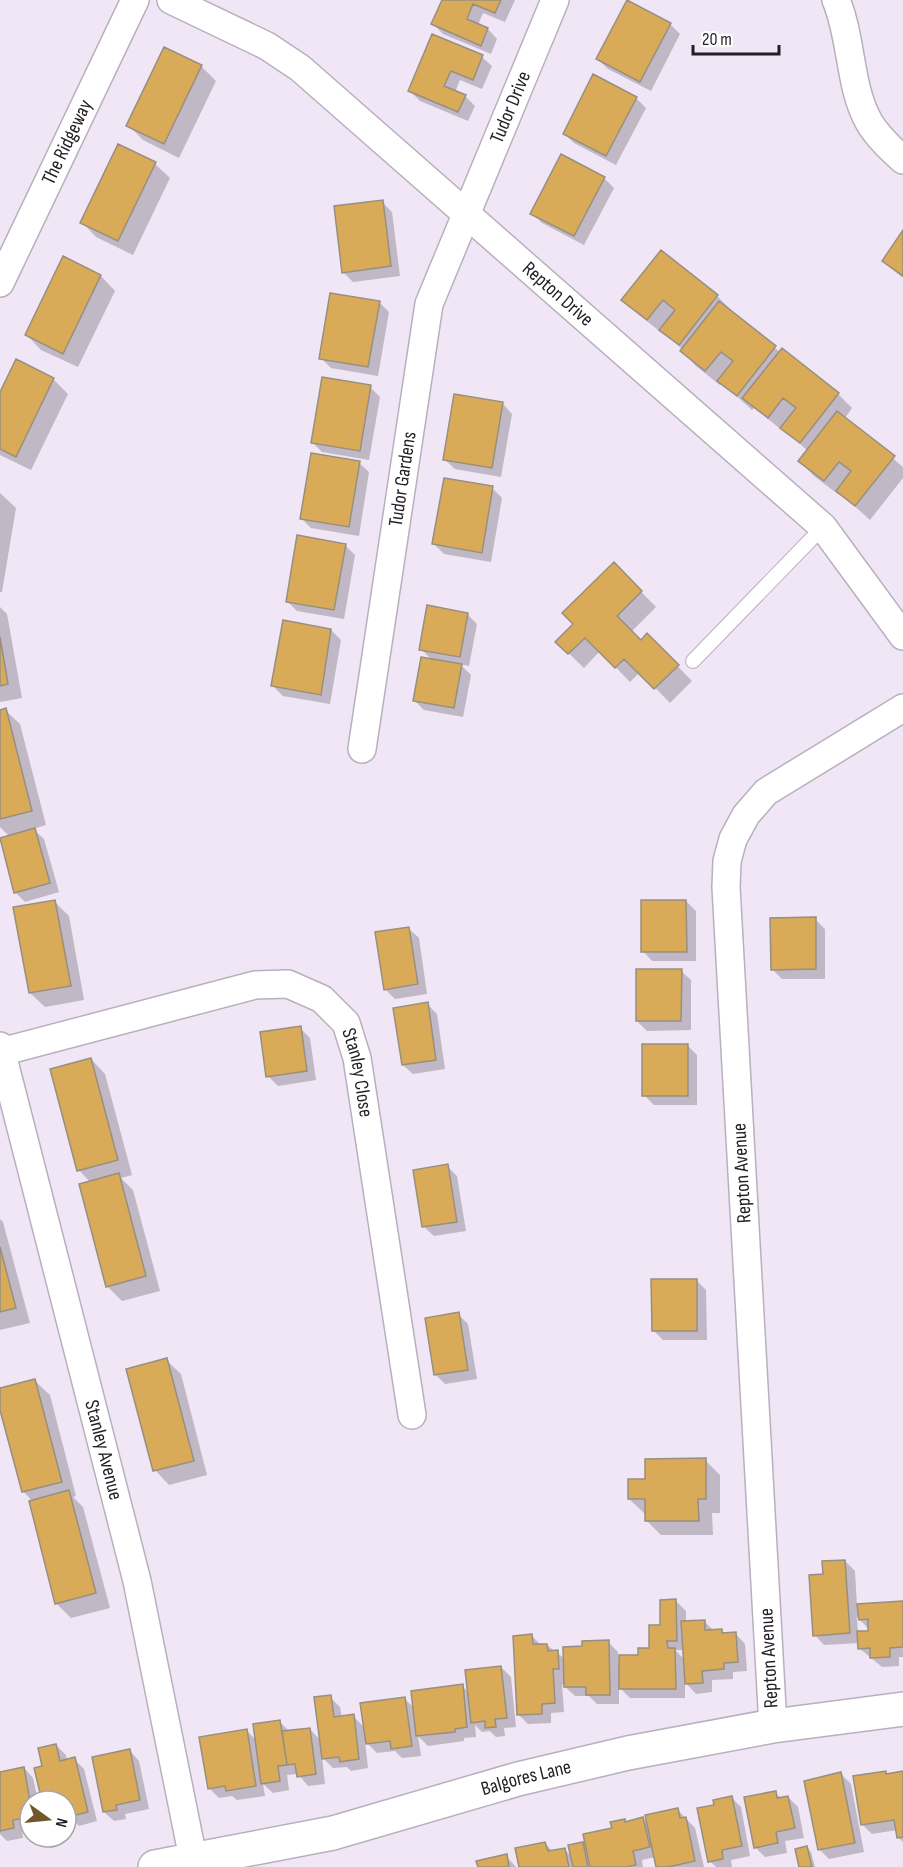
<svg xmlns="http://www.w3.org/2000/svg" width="903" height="1867" viewBox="0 0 903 1867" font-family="'Sofia Sans Condensed',sans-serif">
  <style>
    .shadow { fill: #0003; fill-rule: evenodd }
    .building { fill: #d9aa57; stroke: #978f81; stroke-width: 1.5 }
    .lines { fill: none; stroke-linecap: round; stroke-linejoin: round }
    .service-casing { stroke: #b9b0be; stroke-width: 16 }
    .minor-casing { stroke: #b9b0be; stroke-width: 30 }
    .tertiary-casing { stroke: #b9b0be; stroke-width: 36 }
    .service { stroke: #fff; stroke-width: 14 }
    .minor { stroke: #fff; stroke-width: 27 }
    .tertiary { stroke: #fff; stroke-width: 33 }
    .labels { text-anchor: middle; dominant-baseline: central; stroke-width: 4.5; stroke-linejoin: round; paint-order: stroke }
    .street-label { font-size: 20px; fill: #221e23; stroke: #fff }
  </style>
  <rect width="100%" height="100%" fill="#f0e6f5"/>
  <!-- shadow -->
  <path class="shadow" d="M443 0H515L505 22 483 13 478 25 488 29 497 39 491 54 443 34 433 24Z
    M670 24 680 34 651 91 608 69 598 59Z
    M433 36 482 57 492 66 482 89 460 80 455 92 465 96 475 106 468 121 420 101 410 91Z
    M201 66 216 81 179 158 143 140 128 125Z
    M636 98 646 108 616 165 574 143 564 133Z
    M155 164 170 178 133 255 96 237 82 222Z
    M604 178 614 188 584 245 542 223 532 213Z
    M382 202 392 212 400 276 353 282 343 272Z
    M903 233V278L883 261Z
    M661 252 717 296 732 311 730 312 780 352 838 394 852 408 845 418 903 467V478L870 520 840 493 839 495 814 476 800 461 808 451 784 430 783 431 754 408 752 410 722 383 720 385 696 366 682 351 683 350 664 332 663 334 638 314 623 300Z
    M64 258 101 276 115 291 78 367 41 350 27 335Z
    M379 302 389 312 378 376 331 368 321 358Z
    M53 379 68 394 31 470 0 455V396Z
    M370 387 380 397 369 460 322 452 312 442Z
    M503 404 512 414 501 477 455 469 445 460Z
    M359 463 369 472 359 536 311 528 302 519Z
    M492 488 502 498 491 562 444 554 434 544Z
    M0 493 16 508 2 592H0Z
    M345 545 355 555 344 619 297 611 287 601Z
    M614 564 656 607 631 632 641 642 647 635 692 681 670 703 640 672 630 682 600 651 584 668 557 642 575 624Z
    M0 607 7 614 22 698 0 702Z
    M468 615 477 624 469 666 460 664 471 675 463 717 424 710 414 700 432 660 421 649Z
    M331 630 341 640 330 704 283 696 273 686Z
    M5 710 20 724 46 825 33 829 44 839 59 892 25 902 15 892 9 836 0 827V711Z
    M54 901 69 916 84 1000 45 1007 30 993Z
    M686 901 696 911V961H652L643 951Z
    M815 919 825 929V979H782L772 969Z
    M409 929 419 938 427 994 395 999 385 989Z
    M681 971 691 980V1030L647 1031 637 1021Z
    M427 1004 437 1014 445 1069 413 1074 403 1065Z
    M300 1028 310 1038 316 1080 278 1086 268 1076Z
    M687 1045 697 1055V1105H654L644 1095Z
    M91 1059 105 1074 132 1175 121 1178 133 1190 160 1291 122 1301 107 1286 91 1183 79 1170Z
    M447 1166 457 1176 466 1231 434 1236 424 1227Z
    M0 1219 3 1222 30 1323 0 1330Z
    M696 1280 706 1290 707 1340H663L653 1330Z
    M458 1314 468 1324 477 1379 445 1384 435 1374Z
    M166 1360 181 1374 207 1475 169 1485 155 1470Z
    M35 1381 50 1395 76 1496 73 1497 83 1507 110 1608 71 1618 56 1603 33 1502 23 1491 0 1404V1390Z
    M705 1460 720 1475V1513H712L713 1535H661L647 1521V1513H644L629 1499 646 1480Z
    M845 1561 855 1571 857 1606 903 1603V1657H899V1666L882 1667 859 1648V1643L824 1645 815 1635 824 1576ZM857 1617 869 1629V1632L858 1633Z
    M676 1601 686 1611V1623L704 1621 714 1631H722L725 1634H736L745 1644 747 1671 733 1672V1679L712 1680V1692L696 1694 685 1682V1698H630L619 1687V1704H597L589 1696H575L562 1684 564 1712 551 1713V1723L528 1724 518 1714 532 1636 541 1645H547L565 1659 583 1648 608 1642 618 1652V1663H621L651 1650ZM675 1650H684L685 1660Z
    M501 1667 511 1677 516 1727 504 1728 505 1736 496 1737 490 1731 482 1732 475 1725 476 1737 464 1738V1741L428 1746 418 1736 421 1756 402 1758 395 1751 377 1753 365 1741 368 1768 351 1771 347 1767 333 1768 322 1757 325 1784 308 1786 298 1774 287 1775 289 1790 273 1793 263 1784 265 1796 237 1800 232 1796 219 1798 209 1788 246 1730 257 1741 280 1722 290 1732 310 1729 321 1741 330 1697 340 1707 342 1718 353 1716 365 1728 404 1698 414 1708 462 1686 469 1693Z
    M56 1745 66 1755 67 1761 74 1759 84 1769 97 1821 79 1826 74 1821 66 1823V1801H44Z
    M130 1751 139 1761 149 1809 125 1814 126 1819 114 1821 104 1812Z
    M24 1768 33 1778 38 1801H30V1828L22 1830 23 1838 7 1841 0 1834V1773Z
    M886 1772 888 1775 903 1773V1842L898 1837 897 1830 872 1834 862 1824Z
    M841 1774 851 1784 864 1852 829 1859 819 1849Z
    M775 1793 781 1798 788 1797 798 1807 804 1838 785 1841 787 1853 765 1857 755 1847Z
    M731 1797 741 1807 750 1856 731 1860 732 1867H716L710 1861 716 1806Z
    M677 1809 695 1828 704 1867H657L655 1857 642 1860 643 1867H521L545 1843 553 1852 564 1849 572 1857 582 1843 588 1849 624 1821 626 1823 643 1819 649 1825Z
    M807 1847 811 1852 815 1867H800Z
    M506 1856 516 1867H479Z"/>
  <!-- building -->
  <path class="building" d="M442 0H501L495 13 473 4 467 19 488 28 481 46 431 24Z
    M627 0 671 23 640 82 596 59Z
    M432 34 483 55 473 80 451 71 444 86 466 95 458 112 408 91Z
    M164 47 202 65 164 144 126 126Z
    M593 74 637 97 606 156 563 134Z
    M118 144 156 162 118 241 80 223Z
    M561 154 605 177 574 236 530 214Z
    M383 200 391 266 342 273 334 206Z
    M903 230V276L882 261Z
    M661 250 718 295 679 345 659 330 675 310 663 300 647 320 621 300Z
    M63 256 101 275 63 354 25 335Z
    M330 293 380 301 368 367 319 359Z
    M719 301 776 346 737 396 717 381 733 361 721 352 705 371 680 351Z
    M782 348 839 393 800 443 780 428 796 408 783 398 768 418 742 398Z
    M16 359 54 378 16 457 0 449V392Z
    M322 377 371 385 360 451 311 443Z
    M454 394 503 402 492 468 443 460Z
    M837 411 895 456 855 506 836 491 851 471 839 462 824 481 798 461Z
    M311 453 360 461 349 527 300 519Z
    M444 478 493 486 482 553 432 544Z
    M297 535 346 544 334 610 286 602Z
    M614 562 642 591 617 616 641 640 647 633 679 665 654 689 624 659 615 668 585 638 568 654 555 642 573 624 562 613Z
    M427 605 468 613 460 657 419 650Z
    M283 620 331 629 321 695 271 686Z
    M0 637 8 684 0 686Z
    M421 657 462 664 454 708 413 701Z
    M6 708 32 811 0 819V710Z
    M35 828 50 883 14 893 0 838Z
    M55 900 71 986 29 993 13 907Z
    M641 900H686L687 952H641Z
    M816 917V969L771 970 770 918Z
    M409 927 418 984 384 990 375 932Z
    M636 969H682L681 1021H636Z
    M428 1002 436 1060 402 1065 393 1008Z
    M301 1026 307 1071 266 1077 260 1032Z
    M642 1044H688V1096H642Z
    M91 1058 118 1160 77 1171 50 1069Z
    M448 1164 457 1222 422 1227 413 1170Z
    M119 1173 146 1276 106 1287 79 1184Z
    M0 1247 16 1308 0 1312Z
    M651 1279H697V1331H652Z
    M459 1312 468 1370 434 1375 425 1318Z
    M167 1358 194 1461 153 1471 126 1369Z
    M35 1379 62 1482 22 1492 0 1410V1388Z
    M706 1458V1499H698L699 1521H645V1499H628V1479H645V1459Z
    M69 1490 96 1593 55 1604 29 1501Z
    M845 1560 850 1633 813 1636 809 1575 823 1574 822 1561Z
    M676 1599 677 1641H667L668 1648H675L676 1689H619V1655H638V1648H649V1625H660V1600Z
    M903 1601V1647L890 1648V1657L870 1658V1648L858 1649 857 1631H868V1619L859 1620 857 1604Z
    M705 1620V1630L722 1629V1633L736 1632 738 1662 724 1663V1669L702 1671 703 1683 685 1684 681 1621Z
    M532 1634 533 1644H547L548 1651 558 1650 559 1669H553L555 1703 542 1704V1714L517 1715 513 1636Z
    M609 1640 610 1695H586V1687H564L563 1647 582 1646V1641Z
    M501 1666 507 1718 495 1719 496 1727 485 1728V1721L471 1723 465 1670Z
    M463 1684 467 1727 455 1729V1732L416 1736 411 1691Z
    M331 1695 334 1717 354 1714 359 1759 340 1762 339 1757 322 1759 314 1697Z
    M405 1697 412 1746 391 1749 390 1741 366 1744 360 1703Z
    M280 1720 287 1765 278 1766 280 1781 261 1784 253 1724Z
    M310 1728 316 1774 297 1777 295 1764 287 1765 282 1731Z
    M247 1729 256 1786 226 1791 225 1786 208 1789 199 1737Z
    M56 1744 60 1761 75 1757 88 1812 68 1817 66 1801H42L34 1768 42 1766 38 1748Z
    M130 1749 140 1800 116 1805 117 1810 103 1812 92 1757Z
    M24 1767 30 1801V1817L13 1820 14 1828 0 1831V1772Z
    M886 1771V1774L903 1771V1837L897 1838 894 1820 861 1825 853 1776Z
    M841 1772 855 1843 818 1850 804 1781Z
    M776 1791 777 1798 788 1796 795 1828 776 1832 778 1843 754 1848 744 1797Z
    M732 1796 742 1846 722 1850 723 1859 708 1862 697 1808 714 1805 713 1800Z
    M678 1808 680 1818 686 1817 695 1861 668 1867H656L645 1815Z
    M643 1817 650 1847 633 1851 636 1865 626 1867H590L583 1834 612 1828 610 1822 625 1819V1822Z
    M545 1842 548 1851 565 1848 569 1867H519L515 1848Z
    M583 1842 588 1867H573L568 1845Z
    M807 1846 812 1867H799L795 1849Z
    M507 1854 509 1867H478L476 1861Z"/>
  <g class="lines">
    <!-- service casing -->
    <g class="service-casing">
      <path id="service" d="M693 661 823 527"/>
    </g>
    <!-- minor casing -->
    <g class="minor-casing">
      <g id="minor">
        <path id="s1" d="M171 0 267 46 300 68 823 527 903 636"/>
        <path d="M836 0C852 37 849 87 869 122 877 136 891 149 903 160"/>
        <path id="s2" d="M0 283 135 0"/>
        <path id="s3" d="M362 749 429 304 555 0"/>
        <path id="s4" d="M0 1046 137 1581 193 1858"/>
        <path id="s5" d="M1 1052 255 985 288 984 322 999 346 1023 357 1058 412 1415"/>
        <path d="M773 1726 726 887 727 861 733 839 746 815 766 792 903 708"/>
      </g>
    </g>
    <!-- tertiary casing -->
    <g class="tertiary-casing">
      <g id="tertiary">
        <path id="s6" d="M155 1867 333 1833 518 1779 628 1753 773 1726 903 1709"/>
      </g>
    </g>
    <!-- service -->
    <use href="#service" class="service"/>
    <!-- minor -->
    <use href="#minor" class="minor"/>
    <!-- tertiary -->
    <use href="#tertiary" class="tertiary"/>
  </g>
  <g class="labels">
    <!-- street labels -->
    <g class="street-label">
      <text stroke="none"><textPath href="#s3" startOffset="663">Tudor Drive</textPath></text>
      <text stroke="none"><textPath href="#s2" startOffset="156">The Ridgeway</textPath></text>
      <text stroke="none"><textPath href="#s1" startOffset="489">Repton Drive</textPath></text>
      <text stroke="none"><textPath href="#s3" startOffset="273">Tudor Gardens</textPath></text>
      <text stroke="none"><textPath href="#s5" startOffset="418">Stanley Close</textPath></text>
      <text transform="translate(742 1173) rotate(-93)">Repton Avenue</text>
      <text stroke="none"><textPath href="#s4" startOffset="417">Stanley Avenue</textPath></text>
      <text transform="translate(769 1658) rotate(-93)">Repton Avenue</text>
      <text stroke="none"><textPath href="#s6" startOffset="382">Balgores Lane</textPath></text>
    </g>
  </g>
  <!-- north arrow -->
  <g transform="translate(48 1819) rotate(105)"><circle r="28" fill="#ffffff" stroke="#a7a5a7" stroke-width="1.5"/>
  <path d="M0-4.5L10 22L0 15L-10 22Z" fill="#715729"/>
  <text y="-9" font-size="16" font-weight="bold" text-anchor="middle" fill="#221e23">N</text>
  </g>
  <!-- scale -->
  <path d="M693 45v9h86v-9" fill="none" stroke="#221e23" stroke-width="3"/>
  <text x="702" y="45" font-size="18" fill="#221e23" stroke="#ffffff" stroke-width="4.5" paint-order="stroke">20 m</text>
</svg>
